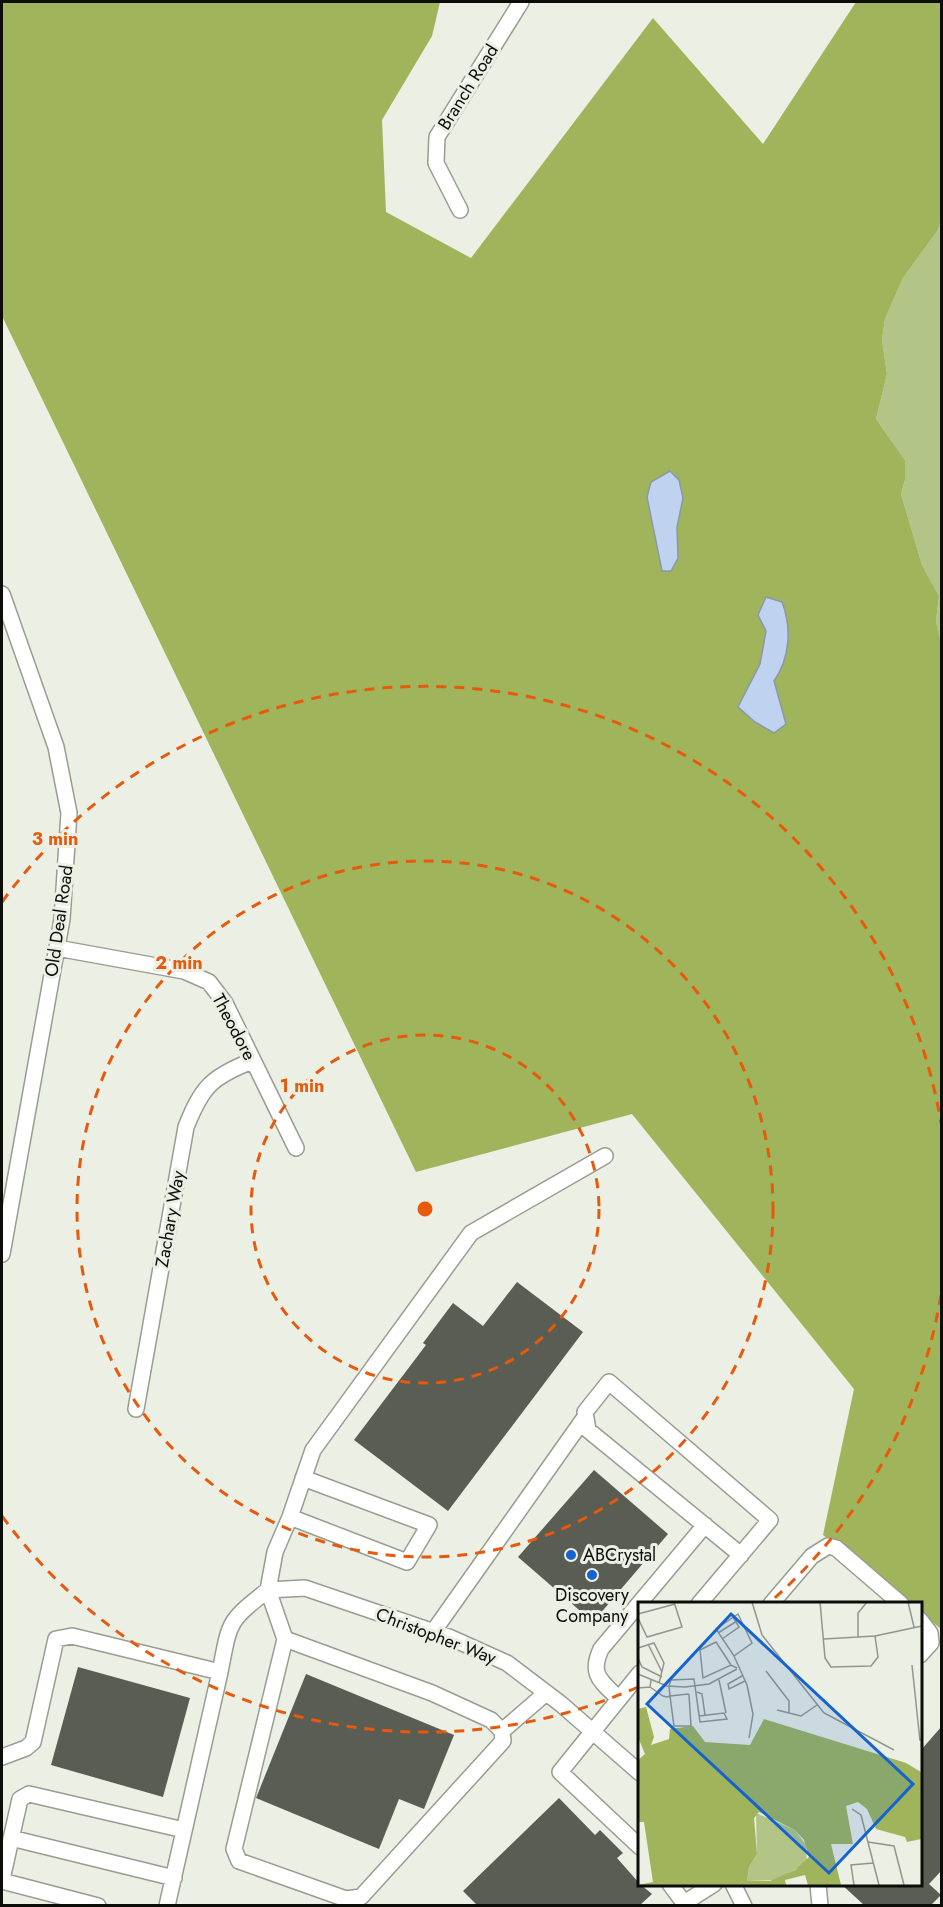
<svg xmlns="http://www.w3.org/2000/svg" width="943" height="1907" viewBox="0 0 943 1907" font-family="Jost,sans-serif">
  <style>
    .green { fill: #b3c487 }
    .forest { fill: #9fb45b }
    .water { fill: #bfd3f1; stroke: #8998ab; stroke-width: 1.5 }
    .building { fill: #5a5d53 }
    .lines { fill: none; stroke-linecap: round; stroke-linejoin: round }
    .minor-casing { stroke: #999c91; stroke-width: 18 }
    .minor { stroke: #fff; stroke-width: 15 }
    .ring { fill: none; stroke: #e8590c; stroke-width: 3; stroke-dasharray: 10 8 }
    .poi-dot { fill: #1463ce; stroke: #ecefe4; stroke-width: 2 }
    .labels { text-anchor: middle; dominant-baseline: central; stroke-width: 6; stroke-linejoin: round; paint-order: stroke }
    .street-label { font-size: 18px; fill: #0c0d09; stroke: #ecefe4 }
    .poi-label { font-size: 18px; fill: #0c0d09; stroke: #ecefe4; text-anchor: start }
    .inset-road { fill: none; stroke: #92958c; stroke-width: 1.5 }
    .view { fill: #1463ce; fill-opacity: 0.15; stroke: #1463ce; stroke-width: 3 }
    .inset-edge { fill: none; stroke: #0c0d09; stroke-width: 3 }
    .centre { fill: #e8590c; stroke: #ecefe4; stroke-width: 3 }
    .ring-label { font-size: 18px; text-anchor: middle; font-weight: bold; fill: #e8590c; stroke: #ecefe4; stroke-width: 6; stroke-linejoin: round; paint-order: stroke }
  </style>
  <rect width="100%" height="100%" fill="#ecefe4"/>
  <!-- green -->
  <path class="green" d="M941 219V649L936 621 939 596 922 565 901 494 905 480V460L876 419 887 374 882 340 885 319 903 278 938 230Z"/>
  <!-- forest -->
  <path class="forest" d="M2 2H440L432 36 382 120 386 212 471 258 653 18 763 144 856 2H941V219L938 230 903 278 885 319 882 340 887 374 876 419 905 460V480L901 494 922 565 939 596 936 621 942 649 941 1629 921 1613 920 1604H910L823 1535 854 1389 632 1114 416 1172 2 316Z"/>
  <!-- water -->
  <path class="water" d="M670 471 679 480 683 498 677 527 678 558 671 571H662L647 497 651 482Z
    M766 597 782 602C792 628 790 658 774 681L786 724 774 733 755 722 738 707 760 664 766 631 758 615Z"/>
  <!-- building -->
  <path class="building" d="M517 1282 583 1332 448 1511 354 1440 426 1345 423 1343 453 1303 483 1326Z
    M594 1470 668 1534 593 1622 518 1557Z
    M78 1667 190 1698 163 1797 51 1765Z
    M306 1674 454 1735 424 1809 399 1799 379 1849 256 1798Z
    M942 1726V1870L929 1884 941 1895 931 1905H864L841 1884H921V1750Z
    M559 1798 595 1835 600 1830 623 1853 617 1858 640 1884 652 1894 640 1905H477L463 1891Z"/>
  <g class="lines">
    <!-- minor casing -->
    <g class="minor-casing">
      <path id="minor" d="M460 210 436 163 437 137 521 2
        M2 594 56 747 69 813 62 919 2 1254
        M57 948 184 971 209 982 225 1003 296 1148
        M136 1409 186 1127C202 1087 211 1077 252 1061
        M290 1517 407 1562 429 1525 303 1478
        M268 1590 305 1588 449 1637 507 1663 561 1704 640 1773
        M699 1604 770 1520 609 1382 585 1412 588 1430 741 1555
        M771 1604 812 1556 828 1546 836 1548 901 1604
        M920 1620 930 1633 931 1643 920 1655
        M433 1632 585 1417
        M285 1639 234 1849 239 1861 346 1899 361 1897 503 1741 502 1731 491 1720 432 1693 285 1639 268 1590 275 1552 290 1517 313 1450 471 1233 605 1156
        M220 1672C230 1621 227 1622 268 1590
        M640 1673 560 1772 640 1847
        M619 1699C601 1681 589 1675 601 1649L705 1525
        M502 1731 546 1693
        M2 1757 26 1748 33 1742 56 1639 72 1636 220 1672 167 1906
        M11 1838 174 1878
        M2 1879 20 1799 29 1794 184 1830
        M2 1881 98 1906
        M670 1884 684 1903 714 1884
        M733 1884 744 1906
        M818 1884 820 1906"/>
    </g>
    <!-- minor -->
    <use href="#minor" class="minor"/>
  </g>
  <!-- distance rings -->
  <g class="ring">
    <circle cx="425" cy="1209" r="174"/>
    <circle cx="425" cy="1209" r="348"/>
    <path d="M941 1295A523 523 0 0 1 768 1604M638 1687A523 523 0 0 1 2 1516M2 902A523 523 0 0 1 941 1123"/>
  </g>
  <!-- markers -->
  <g class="poi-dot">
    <circle cx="571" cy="1555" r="6"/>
    <circle cx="592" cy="1575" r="6"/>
  </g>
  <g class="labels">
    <!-- street labels -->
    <g class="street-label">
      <text transform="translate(468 87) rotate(-58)">Branch Road</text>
      <text transform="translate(59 921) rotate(-82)">Old Deal Road</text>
      <text transform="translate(234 1027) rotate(62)">Theodore</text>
      <text transform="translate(170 1219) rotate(-80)">Zachary Way</text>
      <text transform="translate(436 1636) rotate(21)">Christopher Way</text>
    </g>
    <!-- poi labels -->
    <g class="poi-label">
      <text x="583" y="1555">ABCrystal</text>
      <text x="592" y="1595" text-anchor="middle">Discovery<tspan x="592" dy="21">Company</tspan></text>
    </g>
  </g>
  <!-- overview -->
  <g transform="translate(638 1602)">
    <rect width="284" height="284" fill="#ecefe4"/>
    <path d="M118 211 157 228 168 243 169 261 138 278 109 279 111 265 119 252Z" fill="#b3c487"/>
    <path d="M8 105 16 135 13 143 31 137 32 127 55 124 67 140 112 143 126 117 268 161 283 170V237L269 240 267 235 238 227 229 207 220 200 208 204 215 242H193L203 283H170L167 273 147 278 148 283H0L15 280 6 220H0V158L7 152 0 135V107ZM121 210 157 228 166 238 171 255 157 268 132 279H109L111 265 119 252 116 216Z" fill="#9fb45b" fill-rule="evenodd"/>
    <path class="inset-road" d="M114 0 124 33 186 111 256 148M182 0 187 56 193 65 233 64 240 55 237 34M270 0 276 25M0 12 37 2M100 12 114 41 96 54 78 27ZM0 16 9 35 44 25 36 0M80 31 99 19M220 35V11L229 0M84 37 101 25 95 15M186 37 237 34 284 24M10 42 24 70M0 46 16 41 26 61 21 81M96 54 109 83 115 112 111 136M0 56 4 65 24 75M93 63 78 40 62 48 65 76 93 63 99 66M274 63 282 139M128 69 151 99V111M0 72 29 84 47 85 71 82 99 67M104 74 90 82 91 87 107 79M81 78 88 111M12 85 25 94 29 95 32 94 50 92 51 93 53 124H36L32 94 31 84 33 78 56 77 62 120 89 117 86 111 61 114M0 86 12 85 13 78M59 90 64 92 67 113M139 108 163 114 179 103M214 207 223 213 241 283M230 240 256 244 266 283M216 283 213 263 235 261"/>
    <path class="view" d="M93 12 275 182 191 271 9 102Z"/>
    <rect width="284" height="284" class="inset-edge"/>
  </g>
  <circle cx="425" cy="1209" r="9" class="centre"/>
  <g class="ring-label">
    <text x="55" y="845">3 min</text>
    <text x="179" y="969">2 min</text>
    <text x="302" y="1092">1 min</text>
  </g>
  <!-- border -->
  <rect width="943" height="1907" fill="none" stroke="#0c0d09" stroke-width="6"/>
</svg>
